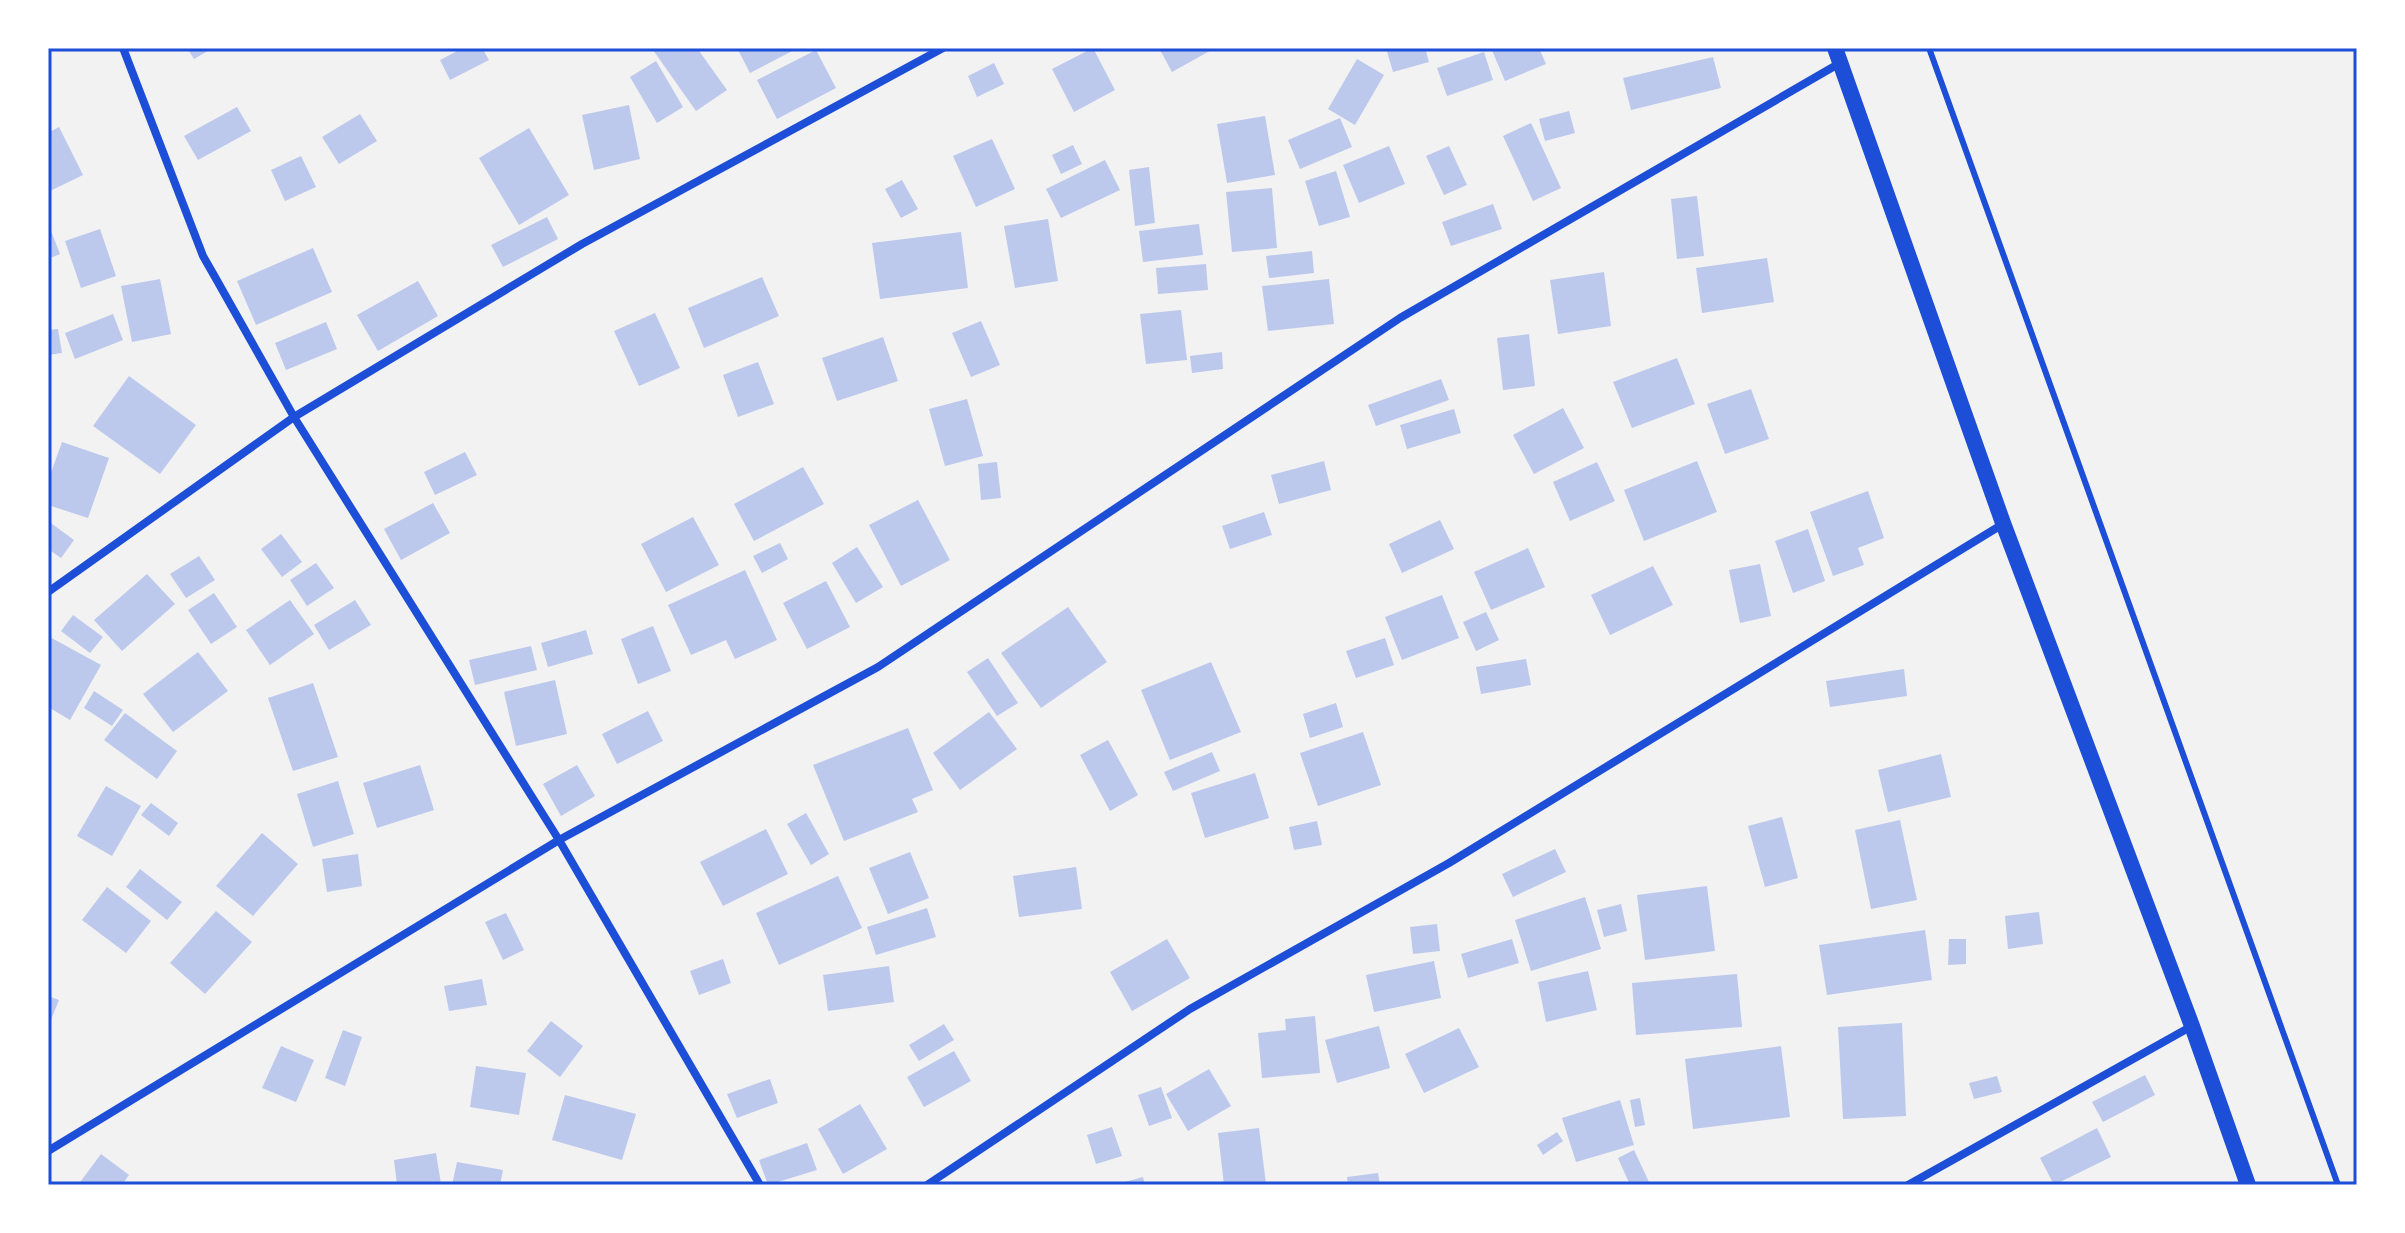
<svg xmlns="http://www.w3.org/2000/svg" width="2405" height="1233" viewBox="0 0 2405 1233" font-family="Bitter,serif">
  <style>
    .building { fill: #bdc9ec }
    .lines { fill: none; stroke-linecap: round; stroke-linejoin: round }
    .service { stroke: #1d4ed8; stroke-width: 6 }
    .minor { stroke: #1d4ed8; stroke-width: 8 }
    .secondary { stroke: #1d4ed8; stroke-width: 16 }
    .neatline { fill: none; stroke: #1d4ed8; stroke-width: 3 }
  </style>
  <rect width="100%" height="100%" fill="#f2f2f2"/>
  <!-- building -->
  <path class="building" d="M187 48H213L194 59Z
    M463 48H482L489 60 450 80 440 60Z
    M657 48H697L727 90 696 111 653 50Z
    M737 48H798L750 73Z
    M1093 48 1115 90 1074 112 1052 69Z
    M1159 48H1215L1172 72Z
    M1386 48H1425L1429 62 1393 72Z
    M1491 48H1539L1546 64 1505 81Z
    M816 50 836 88 777 119 757 80Z
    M1484 52 1493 80 1447 96 1437 68Z
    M1713 57 1721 88 1631 110 1623 78Z
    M1357 59 1384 75 1355 125 1328 109Z
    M656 61 683 107 657 123 630 77Z
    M994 63 1004 84 977 97 968 76Z
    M629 105 640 159 594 170 582 115Z
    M237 107 251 131 198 160 184 136Z
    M1569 111 1575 133 1545 141 1539 119Z
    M360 114 377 141 339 164 322 137Z
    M1265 116 1275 175 1227 183 1217 124Z
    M1340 118 1352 147 1300 169 1288 140Z
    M1531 123 1561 188 1533 201 1503 136Z
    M59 127 83 175 50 191 48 133Z
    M529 128 569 195 519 225 479 158Z
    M992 139 1015 189 976 207 953 156Z
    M1073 145 1082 164 1061 174 1052 155Z
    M1389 146 1405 184 1359 203 1343 165Z
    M1449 146 1467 185 1444 195 1426 156Z
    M301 156 316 187 285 201 271 170Z
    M1105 160 1120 190 1061 218 1046 189Z
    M1149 167 1155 223 1135 226 1129 170Z
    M1336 171 1350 217 1319 226 1305 181Z
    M902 180 918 209 901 218 885 189Z
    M1272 188 1277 248 1232 252 1226 192Z
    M1697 196 1704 256 1677 259 1671 199Z
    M1493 204 1502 229 1451 246 1442 222Z
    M547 217 558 239 503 267 491 245Z
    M1048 219 1058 281 1015 288 1004 226Z
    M48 223 60 254 48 259Z
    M1199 224 1203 255 1143 262 1139 231Z
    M100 229 116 276 81 288 65 241Z
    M961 232 968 288 880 299 872 243Z
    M313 248 332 292 256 325 237 281Z
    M1312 251 1314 273 1269 278 1266 256Z
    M1767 258 1774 302 1702 313 1696 268Z
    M1206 264 1208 290 1158 294 1156 268Z
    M1604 272 1611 326 1558 334 1550 280Z
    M762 277 779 316 704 348 688 308Z
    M160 279 171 334 132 342 121 286Z
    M1329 279 1334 324 1268 331 1262 286Z
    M418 281 438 316 378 351 357 315Z
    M1181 310 1187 360 1146 364 1140 314Z
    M655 313 680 368 639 386 614 331Z
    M113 314 123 340 75 359 65 333Z
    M981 321 1000 365 971 377 952 333Z
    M326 322 337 349 286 370 275 343Z
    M58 329 62 353 48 355V330Z
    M1529 334 1535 386 1503 390 1497 338Z
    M883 337 898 381 837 401 822 358Z
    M1222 352 1223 369 1192 373 1190 356Z
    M1677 358 1695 404 1632 428 1613 382Z
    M758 362 774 404 738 417 723 375Z
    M129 376 196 425 160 474 93 426Z
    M1441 379 1449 400 1376 426 1368 405Z
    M1751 389 1769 439 1725 454 1707 404Z
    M967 399 983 456 945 466 929 409Z
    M1563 408 1584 448 1534 474 1513 435Z
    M1454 409 1461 433 1407 449 1400 425Z
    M62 442 109 458 88 518 48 505V481Z
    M465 452 477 475 435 495 424 472Z
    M1324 461 1331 490 1279 504 1271 475Z
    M1697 461 1717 512 1644 541 1624 490Z
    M997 462 1001 498 981 500 978 464Z
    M1597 462 1615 501 1570 521 1553 482Z
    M803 467 824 504 754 541 734 504Z
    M1868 491 1884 538 1858 548 1864 565 1833 576 1810 512Z
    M918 500 950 560 901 586 869 525Z
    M433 503 450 533 401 560 384 529Z
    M1264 512 1272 535 1230 549 1222 526Z
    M693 517 719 565 666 592 641 544Z
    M1440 520 1454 549 1402 573 1389 544Z
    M48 521 74 540 61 558 48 549Z
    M1808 529 1825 581 1793 593 1775 541Z
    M281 534 302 562 282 577 261 549Z
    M780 543 788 559 762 573 753 556Z
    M857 547 883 587 856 603 832 563Z
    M1528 548 1545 587 1491 610 1474 572Z
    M199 556 215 580 186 598 170 574Z
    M316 563 334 588 307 606 290 580Z
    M1760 564 1771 616 1740 623 1729 570Z
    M1653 566 1673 605 1610 635 1591 595Z
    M745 570 777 640 735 659 726 640 691 655 668 605Z
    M147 574 175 604 122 651 94 620Z
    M826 581 850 627 807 649 783 603Z
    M214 593 237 627 211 644 188 610Z
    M1442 595 1459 638 1402 660 1385 617Z
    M290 600 314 634 270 665 246 630Z
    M355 600 371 625 329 650 314 625Z
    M1068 607 1107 662 1041 708 1001 653Z
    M1486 612 1499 640 1476 651 1463 622Z
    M73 615 103 637 90 653 61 631Z
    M653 626 671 671 638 684 621 639Z
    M586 630 593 654 548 667 541 643Z
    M48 636 101 665 70 720 48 707Z
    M1385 638 1394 665 1356 678 1346 651Z
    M531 646 537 670 475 685 469 660Z
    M198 652 228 691 173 732 143 694Z
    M988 658 1018 703 997 716 967 672Z
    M1526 659 1531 685 1481 694 1476 667Z
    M1211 662 1241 732 1170 760 1141 690Z
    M1904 669 1907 696 1830 707 1826 681Z
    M555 680 567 734 516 746 504 692Z
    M313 683 338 757 293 771 268 698Z
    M94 691 123 710 112 726 84 708Z
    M1336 703 1343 727 1310 738 1303 714Z
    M648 711 663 741 617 764 602 734Z
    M989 712 1017 749 960 790 933 753Z
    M125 713 177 751 157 779 104 740Z
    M908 728 933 790 912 799 918 812 844 841 813 765Z
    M1363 732 1381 785 1318 806 1300 753Z
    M1108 740 1138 795 1110 811 1080 755Z
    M1212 752 1220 771 1173 791 1164 772Z
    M1941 754 1951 797 1888 812 1878 770Z
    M420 765 434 810 377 828 363 783Z
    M577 765 595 796 561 816 543 784Z
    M1255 773 1269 818 1205 838 1191 793Z
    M338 781 354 834 313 847 297 794Z
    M106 786 141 806 112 856 77 836Z
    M151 803 178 823 169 836 141 815Z
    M806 813 829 854 811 865 787 824Z
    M1782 817 1798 878 1765 887 1748 826Z
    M1900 820 1917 900 1871 909 1855 830Z
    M1317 821 1322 845 1294 850 1289 827Z
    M766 829 788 874 723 906 700 862Z
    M262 833 298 864 253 916 216 886Z
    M1555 849 1566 872 1513 897 1502 874Z
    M910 852 929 898 888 914 869 868Z
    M358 854 362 886 327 892 322 859Z
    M1076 867 1082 909 1019 917 1013 876Z
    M140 869 182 902 167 920 126 887Z
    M838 876 862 928 779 965 756 913Z
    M1707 886 1715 951 1645 960 1637 895Z
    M107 887 151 921 126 953 82 920Z
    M1585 897 1601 949 1531 971 1515 920Z
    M1621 904 1627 931 1604 937 1597 910Z
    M927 908 936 937 876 955 867 927Z
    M216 911 252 942 205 994 170 963Z
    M2039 912 2043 944 2008 949 2005 916Z
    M506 913 524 950 503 960 485 922Z
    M1437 924 1440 951 1413 954 1410 927Z
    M1925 930 1932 980 1827 995 1819 945Z
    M1167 939 1190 978 1132 1011 1110 972Z
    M1512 939 1519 963 1468 978 1461 954Z
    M1949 939H1966V964L1948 965Z
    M723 959 731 983 699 995 690 971Z
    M1434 961 1441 998 1374 1012 1366 975Z
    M889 966 894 1002 828 1011 823 975Z
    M1588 971 1597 1010 1546 1022 1538 982Z
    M1737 974 1742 1027 1636 1035 1632 983Z
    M482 979 487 1005 449 1011 444 986Z
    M48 996 59 1000 48 1027Z
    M1315 1016 1320 1073 1262 1078 1258 1033 1286 1030 1285 1019Z
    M551 1021 583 1046 560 1077 527 1051Z
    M1902 1023 1906 1116 1843 1119 1838 1027Z
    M944 1024 954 1040 919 1061 909 1045Z
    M1379 1026 1390 1068 1337 1083 1325 1040Z
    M1459 1028 1479 1067 1424 1093 1405 1054Z
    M343 1030 362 1037 345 1086 325 1078Z
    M281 1046 314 1060 296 1102 262 1088Z
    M1781 1046 1790 1117 1693 1129 1685 1059Z
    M954 1051 971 1081 924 1107 907 1077Z
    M476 1066 526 1073 519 1115 470 1107Z
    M1209 1069 1231 1106 1188 1131 1166 1094Z
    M2145 1075 2155 1095 2103 1122 2092 1102Z
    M1997 1076 2002 1092 1974 1099 1969 1083Z
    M770 1079 778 1103 737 1118 727 1094Z
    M1161 1087 1172 1118 1149 1126 1138 1095Z
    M565 1095 636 1114 622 1160 552 1140Z
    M1640 1098 1645 1125 1635 1127 1630 1100Z
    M1620 1100 1634 1145 1576 1162 1562 1118Z
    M860 1104 887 1149 843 1174 818 1129Z
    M1112 1127 1122 1156 1096 1164 1087 1135Z
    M1259 1128 1266 1184 1224 1185 1218 1133Z
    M2097 1128 2111 1157 2054 1185 2040 1158Z
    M1557 1132 1563 1141 1543 1155 1537 1145Z
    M807 1143 817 1170 768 1185 759 1160Z
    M1634 1150 1649 1182 1642 1185H1630L1618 1158Z
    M436 1153 441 1184 397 1185 394 1160Z
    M101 1154 129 1175 122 1185H78Z
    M457 1162 503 1170 500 1185H452Z
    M1378 1173 1380 1185H1348L1347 1177Z
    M1143 1177 1145 1185H1117V1184Z"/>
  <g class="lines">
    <!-- service -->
    <path class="service" d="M1929 48 2338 1185"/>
    <!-- minor -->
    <path class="minor" d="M123 48 203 256 215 277 294 417 559 840 760 1185
      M48 592 294 417 582 244 943 48
      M48 1151 559 840 878 667 1400 318 1840 63
      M927 1185 1190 1009 1449 863 2003 524
      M1908 1185 2192 1026"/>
    <!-- secondary -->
    <path class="secondary" d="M1835 48 2003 523 2192 1026 2248 1185"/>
  </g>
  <!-- border -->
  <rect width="2405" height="1233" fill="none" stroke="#ffffff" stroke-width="100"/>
  <rect x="50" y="50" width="2305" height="1133" class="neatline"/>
</svg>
